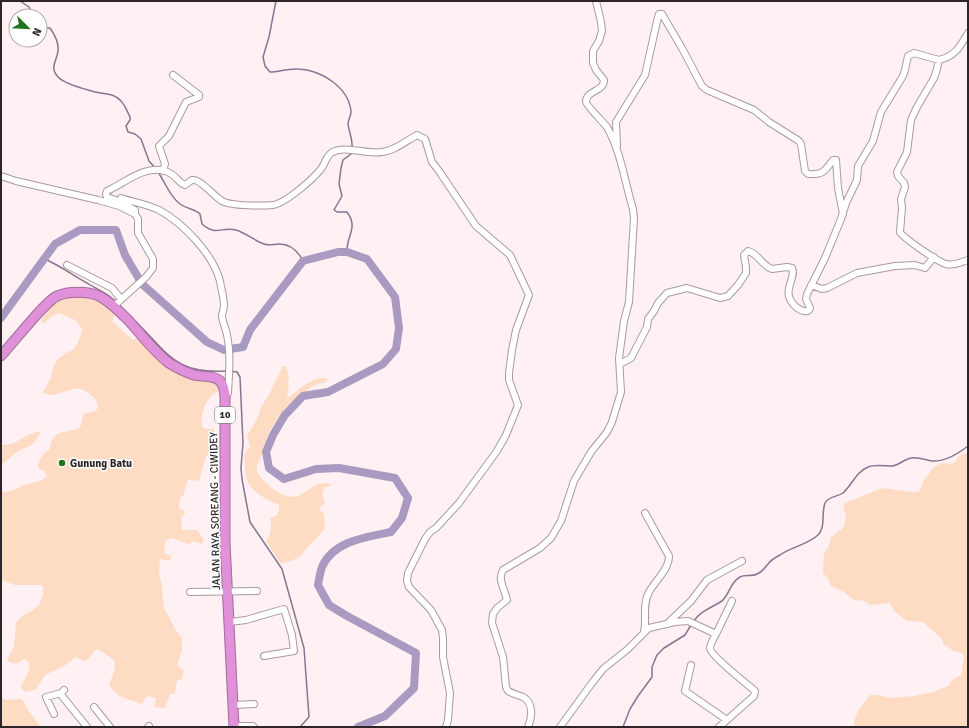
<svg xmlns="http://www.w3.org/2000/svg" width="969" height="728" viewBox="0 0 969 728" font-family="Signika,sans-serif">
  <style>
    .green { fill: #fedcc4 }
    .lines { fill: none; stroke-linecap: round; stroke-linejoin: round }
    .stream { stroke: #837792; stroke-width: 1.5 }
    .river { stroke: #a89ac0; stroke-width: 8 }
    .minor-casing { stroke: #aa9a9e; stroke-width: 8 }
    .highway-casing { stroke: #a16c9b; stroke-width: 11 }
    .minor { stroke: #fff; stroke-width: 6 }
    .highway { stroke: #e091d9; stroke-width: 9 }
    .poi-dot { fill: #1f731e; stroke: #fff; stroke-width: 1.5 }
    .labels { text-anchor: middle; dominant-baseline: central; stroke-width: 3; stroke-linejoin: round; paint-order: stroke }
    .shield { fill: #fff; stroke: #6c6768; stroke-width: 1 }
    .shield-label { font-size: 10px; font-weight: bold; fill: #2d2628 }
    .poi-label { font-size: 11px; font-weight: bold; fill: #2d2628; stroke: #fff; text-anchor: start }
    .street-label { font-size: 11px; fill: #2d2628; stroke: #fff }
  </style>
  <rect width="100%" height="100%" fill="#fff0f4"/>
  <!-- green -->
  <path class="green" d="M75 295 102 300 115 314 112 321 133 340 137 337 167 363 213 380 222 387C220 392 216 391 212 395 205 402 199 418 203 428L207 429H214L211 454 206 456 199 481 189 480 187 481 183 496 180 498 179 509 185 511V513L181 517 182 530H197L204 539 202 544 194 541 188 544 172 538 165 541 164 553 171 556 170 561 160 559 159 577 161 580 164 608 175 629 182 638V651L177 665 184 671 181 680H177L175 694H170L165 708 154 707 156 698 147 696 142 704C131 700 115 697 109 685L115 669 114 660 98 649 94 651 88 660 84 661 76 657 64 666 45 675 36 689 26 692 22 689 21 686C25 678 36 664 24 659 20 664 12 665 7 660L14 646 16 623 18 620C27 611 38 611 42 598 44 593 44 590 42 585H15L1 580V492L12 491 23 485 41 481 47 476 45 472 38 468C38 460 43 453 50 449 51 428 67 434 79 428L81 425 83 414 95 411 98 408 96 400C92 396 86 390 80 389 68 387 53 401 43 392L51 378 53 367 57 360 66 353 73 350 77 344 82 331 81 327 75 320 59 313 52 316 44 323H41L42 319 57 296Z
    M283 366H286L288 372 289 380 287 383 289 389 287 396 289 397C299 390 315 374 328 379L325 383H320L311 387 285 408 279 418 268 433 265 447 257 466V472L262 479 273 489 281 494 290 497 298 496 318 484 328 483 331 486 325 487C321 493 323 497 325 503L319 509 320 511 323 512 324 514 325 527 323 531 307 548 299 558C293 559 286 564 280 563L266 541C271 533 272 528 270 518L277 515 279 511V505C261 497 244 489 245 466 245 462 244 457 245 453 246 450 249 449 250 446L247 436 257 419 262 405 269 395Z
    M41 431C33 448 31 444 17 452 11 456 7 461 1 465V445C17 446 25 433 41 431Z
    M968 452V727H854C853 714 863 705 870 695H878L891 698 914 696 934 692 948 686 952 680 961 675 964 656 961 653 954 651 944 645 941 638 923 622 907 621 895 612 891 605 888 603 870 605 862 600 855 601 844 592 831 586 828 578 823 573 824 553 828 548 831 537 844 527 846 517 843 507 845 503 882 488 912 492H918L920 490 923 481 934 467 941 463 950 464 954 463 959 456Z
    M1 698 7 700 22 699 28 710 41 727H1Z"/>
  <g class="lines">
    <!-- stream -->
    <path class="stream" d="M20 1 29 7 33 16
      M276 1 269 37 263 57 265 66 270 72C279 72 288 68 298 69 321 70 349 87 351 112 351 116 348 120 348 124 349 132 353 140 352 148
      M40 28H50C55 35 59 42 58 51 57 61 49 67 58 77 66 85 85 89 95 92 104 94 115 93 121 101 125 105 127 111 130 117V120L126 126 128 132 135 134 141 139 149 161 156 169
      M158 172C165 182 170 197 180 204 187 209 195 209 200 214L202 224C217 237 221 226 236 230 246 233 255 241 264 244 269 246 274 244 279 244 291 244 298 251 303 261
      M347 252C346 236 359 228 347 212H337L334 210 342 196 339 184 341 168 343 160 351 154V152
      M45 259C60 266 73 275 87 283 96 289 106 292 114 300
      M135 321C169 353 173 374 226 371
      M230 371 237 372 240 377 243 443 241 468 242 479 250 522 282 569 304 648 309 717 300 727
      M693 622C700 611 711 608 722 601 730 594 730 582 740 577 745 574 752 577 757 574 763 572 764 568 768 564 771 560 776 557 780 555 791 547 807 545 818 535 826 527 821 513 825 503 829 496 837 497 843 493 852 485 856 472 868 467 874 464 885 466 892 466 899 465 905 459 911 458 920 457 925 460 932 461 945 462 959 453 968 446
      M623 727 630 709 638 696 652 677V667L657 655 664 648 685 635 691 625"/>
    <!-- river -->
    <path class="river" d="M1 318 55 244 80 230H116L125 255 142 284 207 342 224 350 243 347 250 330 303 261 338 252H347L367 259 395 297 399 328 396 349 383 364 328 392 303 396 285 415 273 435 266 452 269 468 284 479 316 469 339 468 395 478 408 498 402 518 391 532C366 537 333 541 322 567 320 573 319 579 318 585L329 605 347 616 416 653 414 688 385 716 358 727"/>
    <!-- minor casing -->
    <g class="minor-casing">
      <path id="minor" d="M939 60 937 69 934 78 917 107 911 120 907 152 897 172 898 176 904 183 905 187 901 199 902 208 900 232C903 238 940 263 946 264 954 266 961 262 968 260
        M617 146 616 122 645 75 658 17 659 14H662L683 50 702 86 707 90 754 110 769 122 799 141 801 144 805 171 808 174C823 175 825 171 833 160H836L838 188 843 214
        M163 171 165 164 159 146 169 136 186 102 199 97V95L173 75
        M1 176 16 181 98 200 119 206 135 214 138 219V233L153 259V268L146 277 114 306
        M121 198C133 202 147 204 159 210 183 223 213 254 220 281 221 288 224 298 224 305 224 309 222 313 222 317 223 323 226 329 227 335 231 354 229 374 228 393L226 394
        M135 214V210L121 202 107 197 106 194 107 191C125 183 144 165 165 171 176 174 177 182 185 185 187 184 190 181 192 180 200 178 216 199 224 202 234 206 263 206 273 205 286 203 313 179 321 169 325 164 326 157 331 153 344 144 367 155 382 152 394 151 406 141 417 135L425 139 432 162 439 171 476 226 510 255 529 295 516 330 512 350 509 373V380L518 405 506 435 497 451 459 503 436 528 430 532 425 539 408 573 407 581 409 587 431 610 442 630 443 638V657L450 693 448 720 446 727
        M67 265 112 288 121 299
        M811 285 822 289 827 288 857 273 895 266 915 265 925 268 934 257
        M620 364 631 358 647 327 648 319 654 311 658 303 667 293 687 288 720 298 728 296 738 285 746 273V267L744 255 748 251C759 254 761 265 772 269L787 267 792 268C797 279 779 292 796 307 800 310 804 312 808 311L810 308 806 299 807 294 825 258 841 219 846 203 857 180 858 166 873 141 881 112 903 76 905 70 908 56 914 53 939 60C955 56 960 47 968 33
        M190 592 257 591
        M230 622 246 620 284 609 292 635 294 651 264 656
        M668 623 691 601 707 580 742 561
        M644 632C647 618 642 605 649 592 656 580 669 569 669 556L645 513
        M716 634 732 601
        M691 665 685 691 727 720
        M64 690 61 693 62 696 87 727
        M234 705 254 704
        M94 707 110 727
        M54 714 46 697 61 693
        M234 726H253L254 727
        M148 727 149 726
        M528 727C532 718 534 703 523 697 518 695 513 694 508 691L506 687 503 657 492 623 493 614 497 608 507 600C505 589 497 580 503 570L540 548 551 538 561 521 574 481 591 452 607 432 612 422 621 392 619 358 624 321 629 302 634 218 633 209C625 183 621 152 607 127 603 122 586 105 586 102 586 90 604 92 604 80L596 70 593 63V51L599 41 602 31 601 22 596 1
        M560 727 592 683 603 669 628 649 649 628 675 622 688 621 716 634C714 638 710 644 710 648 710 655 748 685 755 691L754 696 719 727"/>
    </g>
    <!-- highway casing -->
    <g class="highway-casing">
      <path id="highway" d="M1 356C15 340 27 325 41 310 46 305 51 299 57 296 68 291 88 291 99 296 111 302 120 312 129 321 142 335 153 351 169 363 177 368 185 372 194 375 201 377 214 375 220 381 224 385 224 390 225 395V542L234 727"/>
    </g>
    <!-- minor -->
    <use href="#minor" class="minor"/>
    <!-- highway -->
    <use href="#highway" class="highway"/>
  </g>
  <!-- markers -->
  <circle class="poi-dot" cx="62" cy="463" r="4"/>
  <g class="labels">
    <!-- shield labels -->
    <rect class="shield" x="215" y="407" width="20" height="16" rx="3"/>
    <g class="shield-label">
      <text x="225" y="415">10</text>
    </g>
    <!-- poi labels -->
    <g class="poi-label">
      <text x="70" y="463">Gunung Batu</text>
    </g>
    <!-- street labels -->
    <g class="street-label">
      <text transform="translate(215 511) rotate(-91)">JALAN RAYA SOREANG - CIWIDEY</text>
    </g>
  </g>
  <!-- border -->
  <rect width="969" height="728" fill="none" stroke="#2d2628" stroke-width="4"/>
  <!-- north arrow -->
  <g transform="translate(28 28) rotate(114)"><circle r="19" fill="#ffffff" stroke="#aba8a9"/>
  <path d="M0-3L7 15L0 10L-7 15Z" fill="#1f731e"/>
  <text y="-6" font-size="11" font-weight="bold" text-anchor="middle" fill="#2d2628">N</text>
  </g>
</svg>
